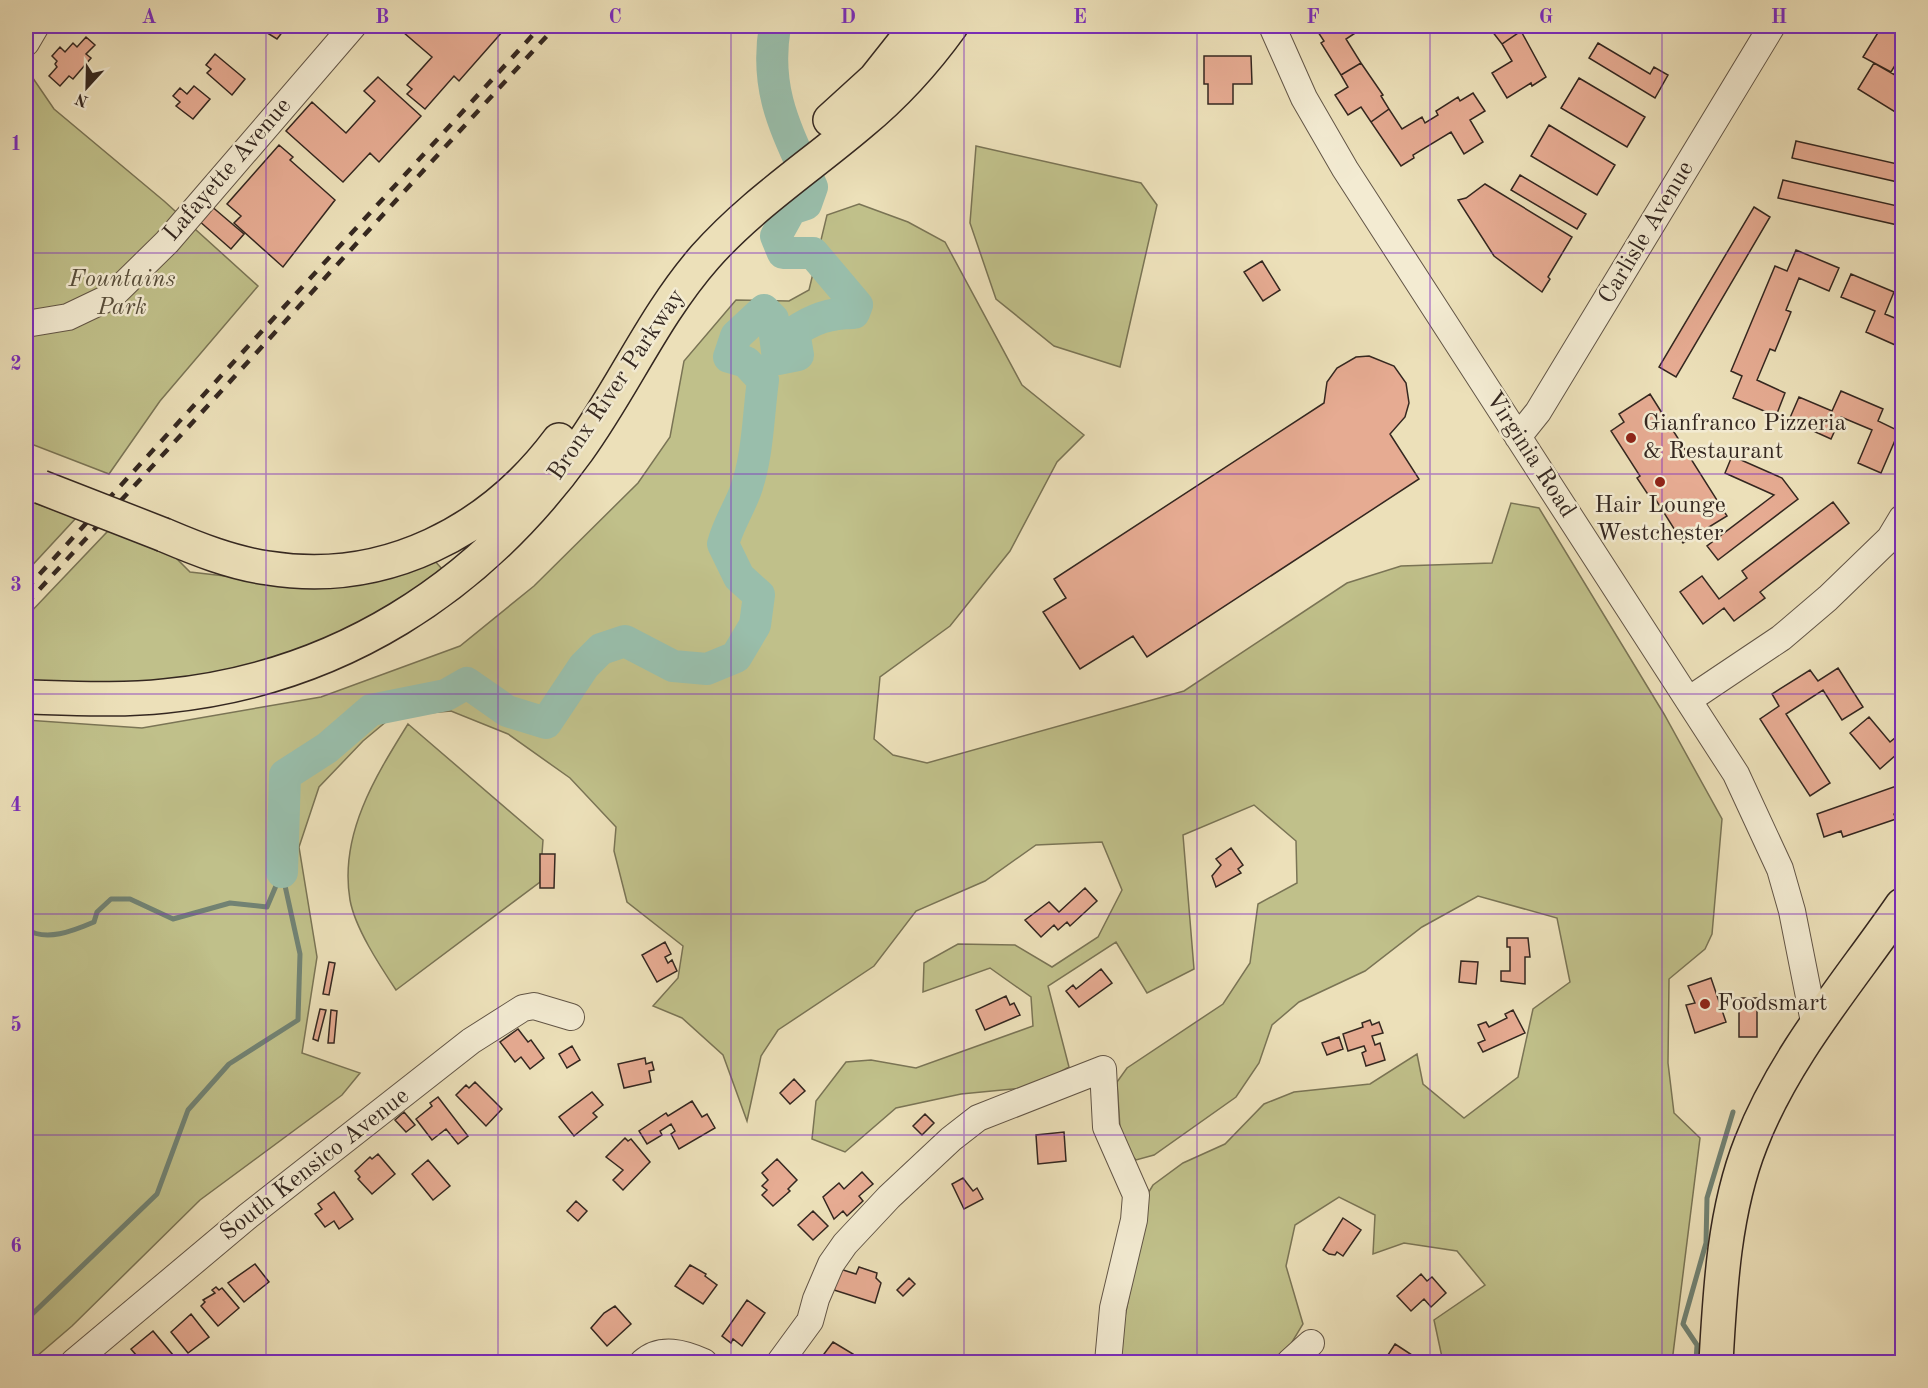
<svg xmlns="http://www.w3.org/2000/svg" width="1928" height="1388" viewBox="0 0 1928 1388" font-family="'Old Standard TT',serif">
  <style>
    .green { fill: #c0c08a; stroke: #7a7455; stroke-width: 1.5 }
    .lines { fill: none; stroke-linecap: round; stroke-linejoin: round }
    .stream { stroke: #718273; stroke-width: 5 }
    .river { stroke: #99beab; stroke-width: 32 }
    .building { fill: #e6ab92; stroke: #342720; stroke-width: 1.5 }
    .minor-casing { stroke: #625546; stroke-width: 28 }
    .major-casing { stroke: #342720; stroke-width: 36 }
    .highway-casing { stroke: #342720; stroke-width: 36 }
    .minor { stroke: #f3ebd2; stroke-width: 26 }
    .major { stroke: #ece0b9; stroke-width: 33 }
    .highway { stroke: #ece0b9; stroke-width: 33 }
    .rail { stroke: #342720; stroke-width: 4.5; stroke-dasharray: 10 10; stroke-linecap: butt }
    .highway-bridge-casing { stroke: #342720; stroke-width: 36; stroke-linecap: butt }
    .highway-bridge { stroke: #ece0b9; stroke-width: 33 }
    .grid { fill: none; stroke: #7b2cbf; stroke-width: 1.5; stroke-opacity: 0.55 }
    .poi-dot { fill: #8f2418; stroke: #f3ebd2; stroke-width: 2 }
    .labels { text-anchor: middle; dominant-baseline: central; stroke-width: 5; stroke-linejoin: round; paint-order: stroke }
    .street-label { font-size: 24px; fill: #342720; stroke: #f3ebd2 }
    .park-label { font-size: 24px; font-style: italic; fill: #574d3a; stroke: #f3ebd2 }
    .poi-label { font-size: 24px; fill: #342720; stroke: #f3ebd2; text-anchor: start }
    .neatline { fill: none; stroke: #7b2cbf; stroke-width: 2 }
    .grid-label { font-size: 20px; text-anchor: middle; font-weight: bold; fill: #7b2cbf }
  </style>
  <rect width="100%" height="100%" fill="#ece0b9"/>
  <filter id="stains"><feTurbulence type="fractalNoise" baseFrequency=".00333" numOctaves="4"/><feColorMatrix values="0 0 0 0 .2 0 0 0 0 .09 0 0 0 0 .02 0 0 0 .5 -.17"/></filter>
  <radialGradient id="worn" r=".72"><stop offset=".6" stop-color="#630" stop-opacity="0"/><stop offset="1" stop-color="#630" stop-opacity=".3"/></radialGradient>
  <!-- green -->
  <path class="green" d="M26 68 54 109 164 201 258 286 160 401 109 474 26 442Z
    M976 146 1141 183 1157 205 1120 367 1054 346 996 299 970 223Z
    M859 204 908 222 945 242 1022 385 1084 435 1057 462 1010 551 950 626 880 677 874 739 893 755 927 763 1184 691 1347 583 1401 566 1492 563 1511 503 1539 508 1664 714 1722 819 1712 934 1705 949 1669 979 1668 1063 1674 1113 1700 1138 1672 1362H1443L1434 1320 1485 1285 1457 1251 1404 1243 1373 1254 1375 1215 1339 1197 1295 1225 1286 1266 1303 1324 1280 1362H1116L1131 1286 1141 1205 1153 1185 1183 1163 1225 1144 1264 1104 1294 1092 1370 1084 1417 1054 1423 1084 1464 1118 1518 1077 1533 1009 1570 982 1557 918 1478 896 1422 927 1365 971 1299 1002 1272 1025 1259 1063 1236 1097 1154 1155 1136 1160 1121 1143 1117 1082 1127 1068 1223 1004 1250 963 1258 904 1297 883 1296 841 1254 805 1183 835 1194 969 1147 993 1116 942 1048 986 1069 1067 1033 1087 961 1094 896 1108 845 1152 812 1139 816 1101 846 1062 871 1060 916 1068 1033 1026 1031 997 990 968 923 992 924 963 958 944 1015 945 1052 967 1098 937 1122 890 1102 842 1036 845 985 881 916 911 874 966 778 1030 761 1056 747 1121 723 1055 682 1018 653 1006 678 978 683 946 627 902 614 851 616 827 570 778 508 734 451 711 393 716 363 741 319 787 299 847 317 957 302 1053 360 1073 342 1095 200 1200 72 1326 30 1362H26V720L142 728 321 697 460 646 534 586 638 483 670 437 684 361 736 300 789 301 809 290 827 215Z
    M26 500 76 518 26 572Z
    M108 531 174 556 190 572 315 586 434 560 442 569 438 578 302 655 222 673 142 685 26 683V617Z
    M408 724 543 840 540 882 396 990C380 966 355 928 350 900 339 835 375 777 408 724Z"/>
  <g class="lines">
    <!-- stream -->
    <path class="stream" d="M26 929C46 942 73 931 94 922L97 912 111 899H130L173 919 230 903 267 907 281 874
      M26 1320 157 1194 188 1110 229 1064 298 1020 300 954 282 872
      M1696 1362 1697 1345 1683 1324 1706 1243 1707 1198 1733 1112"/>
    <!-- river -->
    <path class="river" d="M282 872 285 775 327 748 371 710 446 695 467 683 507 711 546 723 584 666 601 649 625 641 673 666 707 669 736 657 755 625 759 595 739 577 723 544C728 525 738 510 745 492 758 457 758 417 763 380L746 362 729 357 736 336 764 310 773 319 778 359 798 355 794 332C813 319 829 313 854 313L857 305 813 253H783L776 236 791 209 806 204 812 187C786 129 764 91 775 26"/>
  </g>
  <!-- building -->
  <path class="building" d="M256 26H287L277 39Z
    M396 26H498L503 31 459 81 454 76 425 109 407 94 412 89 407 85 432 57Z
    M1314 26H1366L1346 39 1361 63 1341 75 1321 43 1324 41Z
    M1488 26H1518L1521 31 1502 44Z
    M1882 26H1902V54L1891 72 1863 57Z
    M1521 31 1546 77 1532 86 1531 83 1507 98 1492 73 1512 61 1502 44Z
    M86 37 95 45 86 54 91 58 73 79 69 76 60 86 49 76 57 67 55 64 57 61 52 56 60 47 65 52 73 43 77 47Z
    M1598 43 1650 74 1654 67 1668 75 1655 98 1589 58Z
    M215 54 245 79 232 95 207 73 211 69 206 65Z
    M1204 56H1251L1252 84H1233V104H1208V84H1204Z
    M1361 63 1383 95 1381 96 1389 109 1371 122 1361 107 1348 115 1335 95 1348 87 1341 75Z
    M1874 63 1902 79V111L1900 115 1858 89Z
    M378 77 421 116 379 162 370 153 343 182 286 131 312 102 346 133 375 101 364 91Z
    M1579 78 1645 117 1627 147 1561 108Z
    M194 86 210 99 193 119 176 106 180 102 173 96 180 88 187 94Z
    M1473 93 1485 111 1470 120 1483 142 1464 154 1451 132 1413 155 1414 158 1401 166 1371 122 1389 109 1402 129 1422 117 1425 123 1438 115 1436 111 1458 97 1460 101Z
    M1549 125 1615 165 1597 195 1531 156Z
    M1796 141 1902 165V183L1792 158Z
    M279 145 293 157 290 160 335 200 283 267 234 223 241 216 227 204Z
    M1520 175 1586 214 1577 229 1511 190Z
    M1783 180 1902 207V226L1778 198Z
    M1485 184 1572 237 1548 277 1550 279 1542 292 1494 256 1458 200 1466 198Z
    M210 205 244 234 231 249 198 220Z
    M1754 207 1770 217 1676 377 1659 367Z
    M1796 250 1839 268 1829 291 1799 278 1786 310 1791 312 1775 351 1770 349 1757 380 1785 393 1776 416 1733 398 1742 376 1731 371 1775 266 1787 271Z
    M1262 261 1280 290 1263 301 1244 272Z
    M1851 274 1894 292 1885 314 1902 321V348L1866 332 1875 311 1841 297Z
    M1369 356 1394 366 1406 383 1409 403 1405 417 1390 434 1419 479 1147 657 1133 636 1080 669 1043 612 1066 598 1054 579 1324 403 1327 382 1337 368 1356 357Z
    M1841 391 1883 409 1878 421 1899 431 1881 473 1858 463 1872 430 1841 417 1831 439 1789 420 1799 397 1832 411Z
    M1650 394 1727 516 1683 543 1656 500 1653 502 1637 478 1640 476 1611 431 1624 422 1619 414Z
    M1732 456 1782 478 1798 499 1718 560 1707 546 1774 495 1725 473Z
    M1833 502 1849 523 1760 592 1765 598 1734 621 1724 608 1703 624 1680 592 1702 576 1719 599 1747 578 1742 571Z
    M1838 668 1863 707 1842 720 1823 690 1786 714 1830 783 1810 796 1760 719 1779 706 1772 694 1810 670 1818 681Z
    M1869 717 1890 742 1902 732V760L1897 754 1880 769 1850 733Z
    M1902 784V810L1894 814 1896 819 1843 837 1841 831 1824 837 1817 814Z
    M1231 848 1243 865 1238 869 1241 873 1216 887 1212 876 1221 865 1216 859Z
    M540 854H555L554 888H540Z
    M1085 888 1097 901 1070 926 1067 922 1058 930 1054 925 1041 937 1025 920 1049 902 1059 912Z
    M1507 938H1528L1530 957H1525V984L1501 981V971H1510V947H1507Z
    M665 942 671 954 665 957 668 963 672 960 677 971 657 982 642 955Z
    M1461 961 1478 962 1476 984 1459 982Z
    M329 962 335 963 329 995 323 994Z
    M1101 969 1112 983 1079 1007 1066 991 1073 985 1076 989Z
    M1711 978 1726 1022 1695 1033 1686 1005 1695 1003 1688 986Z
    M1006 996 1010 1005 1014 1003 1020 1015 985 1030 976 1010Z
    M1739 998H1757V1037H1739Z
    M320 1009 326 1010 318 1041 313 1039Z
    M331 1010 337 1011 334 1043H328Z
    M1513 1010 1525 1033 1483 1052 1478 1043 1485 1040 1478 1025 1486 1022 1489 1027 1507 1018 1505 1014Z
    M1370 1020 1372 1025 1379 1022 1383 1033 1372 1036 1375 1045 1380 1043 1385 1060 1366 1066 1362 1053 1366 1051 1364 1046 1348 1051 1343 1034 1363 1027 1362 1023Z
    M518 1029 528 1042 531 1040 544 1058 530 1069 521 1057 515 1062 500 1042Z
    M1339 1037 1343 1049 1327 1055 1322 1043Z
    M572 1046 580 1060 567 1068 559 1054Z
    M645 1058 646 1064 652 1062 654 1070 649 1071 651 1082 624 1088 618 1064Z
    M794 1079 805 1091 790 1104 780 1093Z
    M475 1082 502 1109 486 1126 456 1095 466 1085 469 1088Z
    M592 1092 603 1105 593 1113 597 1117 574 1136 559 1117Z
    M438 1097 468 1136 458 1144 446 1129 432 1140 416 1119 432 1106 430 1103Z
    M692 1101 702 1117 707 1114 715 1128 679 1149 671 1134 675 1131 671 1124 660 1131 662 1135 647 1144 639 1131 666 1113 668 1116Z
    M404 1112 415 1125 406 1132 395 1120Z
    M925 1114 934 1123 922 1135 913 1126Z
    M1064 1132 1066 1161 1038 1164 1036 1135Z
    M625 1138 628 1141 631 1139 650 1162 623 1190 613 1180 623 1170 606 1157Z
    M378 1154 395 1174 372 1194 358 1179 360 1177 355 1171 370 1157 372 1159Z
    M777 1159 797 1180 788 1189 790 1191 773 1206 762 1195 767 1190 762 1186 768 1180 762 1173Z
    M428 1160 450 1186 433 1200 412 1174Z
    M862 1172 873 1184 859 1196 863 1201 847 1216 843 1211 834 1219 823 1197 839 1183 844 1189Z
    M963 1178 973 1191 977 1188 983 1199 964 1209 952 1184Z
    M334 1192 353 1219 339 1229 334 1221 325 1227 315 1214 322 1209 318 1204Z
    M576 1201 587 1211 578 1221 567 1211Z
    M813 1211 828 1226 813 1240 798 1225Z
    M1343 1218 1361 1230 1343 1256 1337 1252 1335 1255 1329 1254 1323 1250Z
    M255 1264 269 1282 244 1302 228 1283Z
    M690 1265 706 1274 705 1276 717 1285 703 1304 675 1286Z
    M859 1267 877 1273 876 1278 881 1283 875 1303 834 1290 840 1269 856 1274Z
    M1421 1274 1427 1281 1432 1277 1446 1293 1431 1307 1424 1299 1411 1311 1397 1296Z
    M909 1278 915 1284 903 1296 897 1290Z
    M216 1287 219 1290 222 1288 239 1308 218 1326 201 1306 205 1302 203 1300 215 1293 212 1290Z
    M747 1300 765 1313 742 1346 733 1339 731 1343 722 1336Z
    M615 1306 631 1324 607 1346 591 1328 604 1313Z
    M191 1314 209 1337 188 1353 171 1332Z
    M153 1331 173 1355 164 1362H142L131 1349Z
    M833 1342 853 1354 848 1362H818Z
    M1395 1344 1412 1355 1407 1362H1393L1386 1358Z"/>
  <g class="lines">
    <!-- minor casing -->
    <g class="minor-casing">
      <path id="minor" d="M1272 26 1304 98 1345 169 1736 774 1780 869 1792 911 1815 1027
        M26 43 36 26
        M26 324 68 317 112 296 167 242 353 26
        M1518 437 1538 412 1772 26
        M1690 699 1781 638 1828 598 1890 538 1902 518
        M74 1362 248 1216 471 1041 523 1008 534 1006 571 1017
        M643 1362C661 1346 684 1353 704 1362
        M780 1362 810 1321 816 1299 831 1264 845 1244 889 1197 951 1139 978 1118 1103 1069 1106 1127 1136 1195 1134 1220 1113 1308 1108 1362
        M1290 1362 1311 1343"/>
    </g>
    <!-- major casing -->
    <g class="major-casing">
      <path id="major" d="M1716 1362C1720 1290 1724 1211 1751 1143 1785 1055 1849 982 1902 905"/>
    </g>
    <!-- highway casing -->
    <g class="highway-casing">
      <path id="highway" d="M830 120 875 79 917 26
        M164 535C197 549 232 563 268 568 385 587 491 531 559 440
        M26 697C72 698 119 701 165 696 337 679 478 589 578 450 623 388 654 315 705 257 751 205 808 168 861 123 895 95 925 62 951 26"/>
    </g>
    <!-- minor -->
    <use href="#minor" class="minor"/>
    <!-- major -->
    <use href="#major" class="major"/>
    <!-- highway -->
    <use href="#highway" class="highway"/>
    <!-- rail -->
    <path class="rail" d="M26 589 541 26
      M26 604 556 26"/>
    <!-- highway-bridge casing -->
    <g class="highway-bridge-casing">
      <path id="highway-bridge" d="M41 487 164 535"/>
    </g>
    <!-- highway-bridge -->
    <use href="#highway-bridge" class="highway-bridge"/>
  </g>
  <!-- grid -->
  <path class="grid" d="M266 26V1362M498 26V1362M731 26V1362M964 26V1362M1197 26V1362M1430 26V1362M1662 26V1362M26 253H1902M26 474H1902M26 694H1902M26 914H1902M26 1135H1902"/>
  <!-- markers -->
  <g class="poi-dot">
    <circle cx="1631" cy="438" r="6"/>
    <circle cx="1660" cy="482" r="6"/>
    <circle cx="1705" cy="1004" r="6"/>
  </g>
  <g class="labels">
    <!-- street labels -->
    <g class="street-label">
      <text transform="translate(228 170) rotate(-49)">Lafayette Avenue</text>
      <text transform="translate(1647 233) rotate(-59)">Carlisle Avenue</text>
      <text transform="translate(617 385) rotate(-56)">Bronx River Parkway</text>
      <text transform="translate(1530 455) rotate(57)">Virginia Road</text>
      <text transform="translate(315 1165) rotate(-38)">South Kensico Avenue</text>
    </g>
    <!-- park labels -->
    <g class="park-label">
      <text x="122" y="280">Fountains<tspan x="122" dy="28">Park</tspan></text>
    </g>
    <!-- poi labels -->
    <g class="poi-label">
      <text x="1643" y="424">Gianfranco Pizzeria<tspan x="1643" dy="28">&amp; Restaurant</tspan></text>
      <text x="1660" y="506" text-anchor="middle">Hair Lounge<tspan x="1660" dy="28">Westchester</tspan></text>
      <text x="1717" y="1004">Foodsmart</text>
    </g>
  </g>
  <!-- margin -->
  <rect width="1928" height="1388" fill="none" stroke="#ece0b9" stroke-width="66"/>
  <!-- north arrow -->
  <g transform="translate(87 87) rotate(202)" stroke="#f3ebd2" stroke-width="4.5" paint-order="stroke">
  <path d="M0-4.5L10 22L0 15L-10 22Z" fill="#342720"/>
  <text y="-9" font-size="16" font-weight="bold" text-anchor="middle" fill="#342720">N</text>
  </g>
  <rect x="33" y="33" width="1862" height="1322" class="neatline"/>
  <g class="grid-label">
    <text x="149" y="23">A</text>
    <text x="382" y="23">B</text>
    <text x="615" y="23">C</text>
    <text x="848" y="23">D</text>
    <text x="1080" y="23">E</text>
    <text x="1313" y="23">F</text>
    <text x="1546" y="23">G</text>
    <text x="1779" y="23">H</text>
    <text x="16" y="150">1</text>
    <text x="16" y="370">2</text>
    <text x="16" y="591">3</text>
    <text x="16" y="811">4</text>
    <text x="16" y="1031">5</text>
    <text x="16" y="1252">6</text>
  </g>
  <rect width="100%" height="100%" filter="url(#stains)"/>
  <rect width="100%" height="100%" fill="url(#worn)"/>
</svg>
